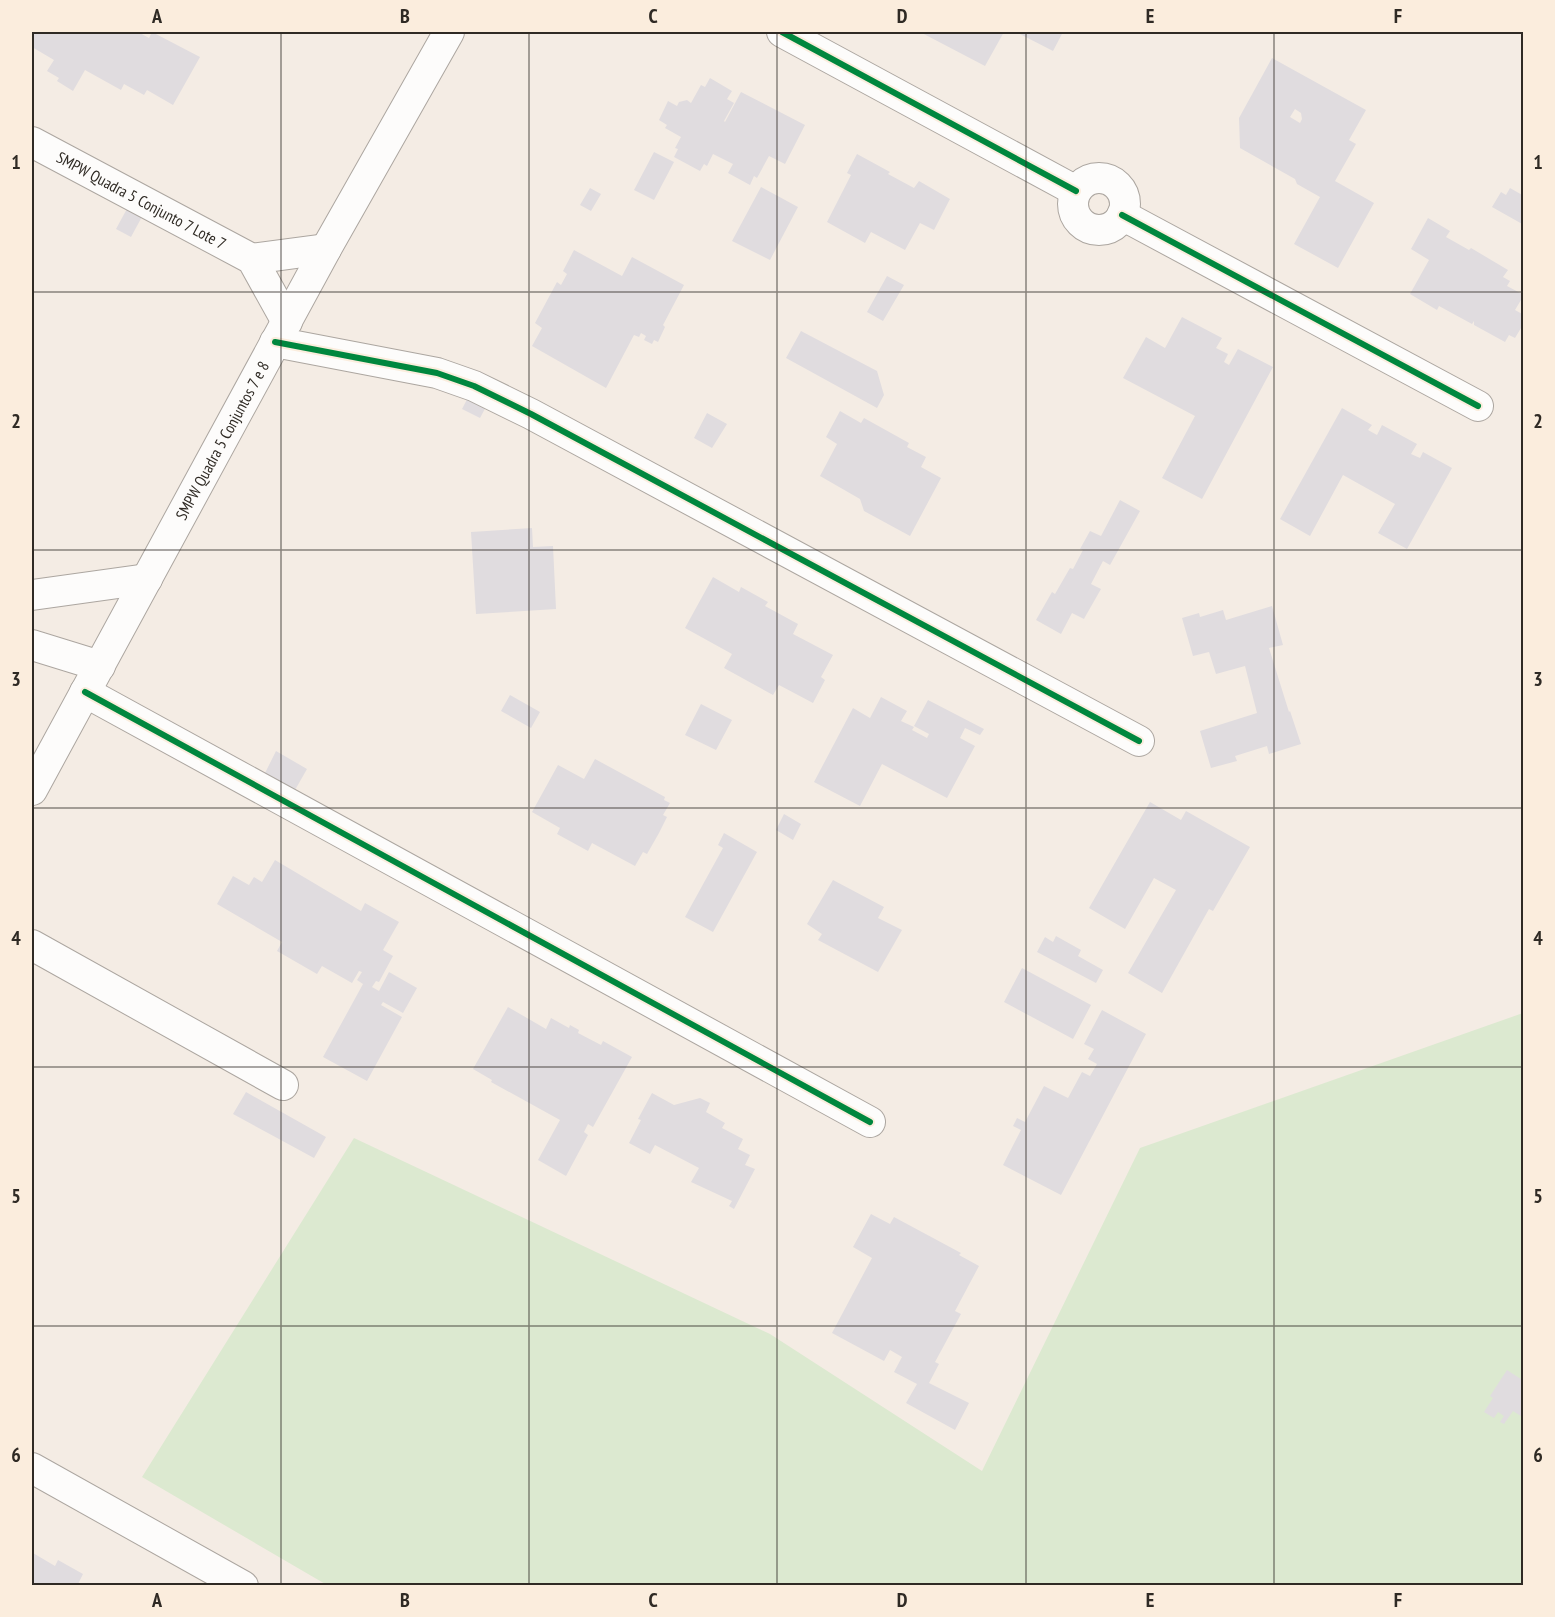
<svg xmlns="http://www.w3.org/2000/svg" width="1555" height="1617" viewBox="0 0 1555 1617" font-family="'PT Sans Narrow',sans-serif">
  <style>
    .green { fill: #dce9d0 }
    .building { fill: #e0dcdf; fill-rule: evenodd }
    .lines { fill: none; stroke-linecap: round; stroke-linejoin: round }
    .minor-casing { stroke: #aca6a0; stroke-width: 32 }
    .minor { stroke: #fdfcfb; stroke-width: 30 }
    .cycleway-casing { stroke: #fbeddd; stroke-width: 10 }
    .cycleway { stroke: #00873e; stroke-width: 6 }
    .grid { fill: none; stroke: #2f2a24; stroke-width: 1.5; stroke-opacity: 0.55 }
    .labels { text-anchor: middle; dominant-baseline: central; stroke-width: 6; stroke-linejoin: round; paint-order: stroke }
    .street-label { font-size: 16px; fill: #2f2a24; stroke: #fbeddd }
    .neatline { fill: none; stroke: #2f2a24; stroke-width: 2 }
    .grid-label { font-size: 20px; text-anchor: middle; font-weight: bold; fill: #2f2a24 }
  </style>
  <rect width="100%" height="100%" fill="#f4ece4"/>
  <!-- green -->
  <path class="green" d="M1523 1013V1585H327L142 1477 354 1138 770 1334 982 1471 1140 1148Z"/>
  <!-- building -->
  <path class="building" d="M32 32H138L149 38 152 32 200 57 173 105 147 90 144 95 124 84 121 90 85 70 73 91 57 81 59 78 47 71 54 60 32 47Z
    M920 32H1004L985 66Z
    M1016 32H1063L1053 51Z
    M1272 58 1366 110 1349 140 1356 144 1335 181 1374 203 1338 268 1294 244 1320 197 1297 184 1295 179 1240 148 1239 118ZM1295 109 1301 113 1302 119 1300 123 1290 117Z
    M710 78 732 91 727 99 734 103 724 121 725 122 741 92 805 125 785 164 769 156 757 178 754 176 750 185 728 173 733 164 713 154 707 166 704 164 700 171 674 157 678 149 675 148 681 137 665 128 667 125 659 120 668 101 677 106 679 102 687 100 691 103 701 85 705 87Z
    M654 152 674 162 654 200 634 190Z
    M857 154 890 172 888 174 914 188 919 181 950 199 934 230 920 223 905 250 871 232 865 243 827 222 851 175 847 173Z
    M761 187 798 207 770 260 732 241Z
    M590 188 601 194 591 211 580 205Z
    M1510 188 1524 196V225L1492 207 1501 192 1506 195Z
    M129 205 144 213 131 237 116 229Z
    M1428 218 1450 231 1446 237 1469 250 1471 248 1508 270 1503 277 1510 281 1507 286 1524 295 1515 310 1524 315V323L1515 338 1509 335 1505 342 1474 325V321L1472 324 1439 306 1437 310 1410 294 1429 260 1411 249Z
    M574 250 622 276 632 257 684 285 663 325 665 327 658 342 654 340 652 344 644 340 646 336 641 333 639 337 634 335 606 388 532 346 542 328 535 323 557 282 561 285 567 274 563 271Z
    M887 276 904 285 883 321 867 312Z
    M1182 317 1222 338 1216 348 1228 354 1224 362 1229 365 1238 349 1273 367 1202 499 1162 478 1195 416 1123 378 1146 337 1165 348Z
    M801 331 877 371 884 395 877 408 786 358Z
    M473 388 487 405 480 418 462 409Z
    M1342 408 1372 425 1368 430 1377 435 1382 425 1417 444 1411 454 1420 458 1423 452 1452 468 1407 549 1378 533 1395 504 1343 475 1310 536 1280 519Z
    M840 411 861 423 864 418 909 443 907 447 926 457 921 467 941 478 910 536 864 511 860 499 820 476 837 444 826 437Z
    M707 413 727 424 712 448 694 438Z
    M1120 500 1140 511 1110 565 1103 561 1091 584 1101 589 1085 617 1084 619 1072 613 1061 634 1036 620 1052 592 1055 594 1070 568 1073 569 1083 550 1080 549 1090 531 1101 536Z
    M532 528 533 547 553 546 556 609 476 614 471 532Z
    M713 577 739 592 741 587 768 602 765 606 798 624 793 634 833 655 821 677 825 680 813 703 779 685 773 695 724 668 732 654 685 628Z
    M1272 606 1283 645 1269 648 1289 712 1290 711 1301 744 1269 754 1267 746 1235 756 1237 761 1211 768 1200 731 1257 713 1245 666 1216 674 1209 652 1193 656 1182 618 1199 613 1200 617 1223 610 1226 620Z
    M510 695 540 712 531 728 501 711Z
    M881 697 907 711 901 721 914 727 912 730 927 738 929 734 914 726 928 700 984 729 980 735 965 728 960 738 975 746 947 798 882 764 860 806 814 782 853 708 870 718Z
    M701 704 732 720 716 750 685 735Z
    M276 751 307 769 295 790 265 773Z
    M595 759 665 797 664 800 670 803 663 815 667 817 659 833 647 854 643 852 635 866 592 843 588 851 557 834 560 828 532 812 558 765 584 779Z
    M1150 802 1181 820 1186 811 1250 847 1213 911 1209 909 1162 993 1128 973 1176 890 1154 878 1125 929 1089 908Z
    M784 814 801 824 793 840 776 830Z
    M724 833 757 852 713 932 685 917 723 848 718 845Z
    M275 860 361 911 365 903 399 922 383 950 393 956 379 982 376 981 372 987 379 991 389 972 417 988 403 1013 383 1002 381 1005 402 1017 367 1081 323 1057 363 984 357 980 362 972 359 971 352 983 322 966 317 974 277 951 282 942 217 904 233 876 249 885 254 877 262 882Z
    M833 880 884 907 878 918 902 930 878 972 818 940 822 934 807 924Z
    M1056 936 1081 950 1078 956 1103 970 1096 983 1037 952 1045 937 1053 942Z
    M1022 968 1091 1005 1073 1039 1004 1002Z
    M508 1007 546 1029 551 1018 569 1028 570 1025 579 1030 578 1033 601 1045 603 1041 632 1057 593 1127 588 1124 584 1132 588 1135 566 1176 538 1160 560 1120 491 1082 492 1080 473 1069Z
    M1102 1010 1146 1034 1061 1195 1003 1165 1021 1130 1013 1126 1017 1118 1025 1122 1044 1086 1068 1098 1082 1072 1090 1076 1097 1064 1088 1059 1094 1049 1084 1044Z
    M246 1092 326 1137 314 1158 233 1114Z
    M652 1093 674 1105 700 1098 710 1103 706 1112 725 1123 722 1128 743 1139 738 1149 750 1155 745 1165 755 1169 734 1209 729 1206 732 1201 691 1182 699 1168 655 1145 650 1154 629 1143 641 1120 638 1119Z
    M871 1214 890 1224 894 1217 961 1253 959 1255 979 1266 955 1311 961 1314 935 1362 939 1364 929 1383 969 1403 955 1430 906 1403 917 1384 894 1372 902 1357 890 1350 884 1361 832 1333 872 1258 853 1247Z
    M1507 1370 1524 1381V1418L1513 1411 1504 1424 1500 1422 1504 1416 1498 1412 1494 1418 1484 1412 1493 1398 1490 1396Z
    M33 1553 55 1566 58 1560 83 1574 77 1586H32Z"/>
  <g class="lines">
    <!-- minor casing -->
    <g class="minor-casing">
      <g id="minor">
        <path d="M782 32 1076 191"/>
        <path id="s1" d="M32 142 252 259 287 322"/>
        <circle cx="1099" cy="204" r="26"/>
        <path d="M1122 215 1478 406"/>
        <path d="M252 259 326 249"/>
        <path d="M275 342 437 373 474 386 531 414 1139 741"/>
        <path d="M32 595 147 579"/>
        <path d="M32 645 100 666"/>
        <path d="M85 692 870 1122"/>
        <path id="s2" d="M32 790 326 249 449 32"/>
        <path d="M32 945 283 1085"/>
        <path d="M32 1468 243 1586"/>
      </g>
    </g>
    <!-- minor -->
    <use href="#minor" class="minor"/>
    <!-- cycleway casing -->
    <g class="cycleway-casing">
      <path id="cycleway" d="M782 32 1076 191
        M1122 215 1478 406
        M275 342 437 373 474 386 531 414 1139 741
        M85 692 870 1122"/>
    </g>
    <!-- cycleway -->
    <use href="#cycleway" class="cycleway"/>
  </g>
  <!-- grid -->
  <path class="grid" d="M281 32V1586M529 32V1586M777 32V1586M1026 32V1586M1274 32V1586M32 292H1524M32 550H1524M32 808H1524M32 1067H1524M32 1326H1524"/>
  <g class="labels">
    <!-- street labels -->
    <g class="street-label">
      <text stroke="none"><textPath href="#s1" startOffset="124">SMPW Quadra 5 Conjunto 7 Lote 7</textPath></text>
      <text stroke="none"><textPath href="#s2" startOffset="398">SMPW Quadra 5 Conjuntos 7 e 8</textPath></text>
    </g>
  </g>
  <!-- border -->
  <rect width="1555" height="1617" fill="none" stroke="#fbeddd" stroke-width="66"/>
  <rect x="33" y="33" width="1489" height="1551" class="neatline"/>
  <g class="grid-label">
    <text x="157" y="23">A</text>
    <text x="405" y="23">B</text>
    <text x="653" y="23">C</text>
    <text x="902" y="23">D</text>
    <text x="1150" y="23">E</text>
    <text x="1398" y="23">F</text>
    <text x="16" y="169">1</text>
    <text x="1538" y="169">1</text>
    <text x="16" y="428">2</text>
    <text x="1538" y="428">2</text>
    <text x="16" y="686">3</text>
    <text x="1538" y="686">3</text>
    <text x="16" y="945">4</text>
    <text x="1538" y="945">4</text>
    <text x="16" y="1203">5</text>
    <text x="1538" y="1203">5</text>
    <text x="16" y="1462">6</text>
    <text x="1538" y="1462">6</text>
    <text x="157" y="1607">A</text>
    <text x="405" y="1607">B</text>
    <text x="653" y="1607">C</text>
    <text x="902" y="1607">D</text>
    <text x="1150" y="1607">E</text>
    <text x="1398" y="1607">F</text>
  </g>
</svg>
